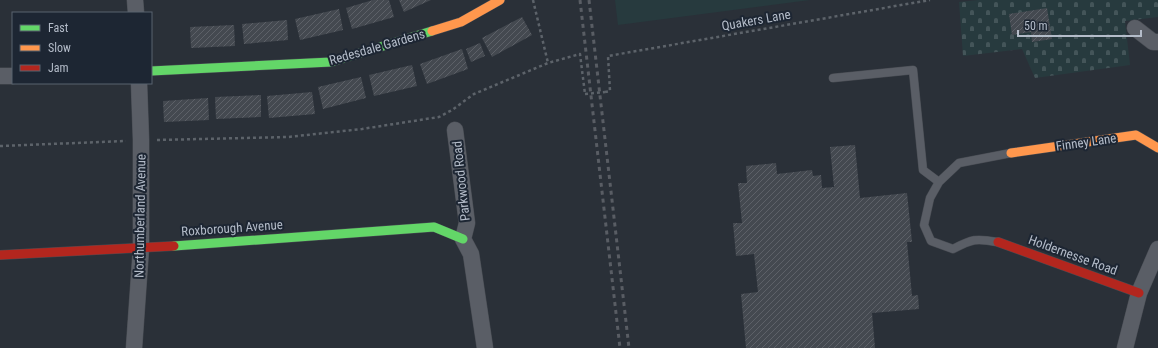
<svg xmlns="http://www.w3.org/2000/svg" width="1158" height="348" viewBox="0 0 1158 348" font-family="'Roboto Condensed',sans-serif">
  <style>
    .cemetery { fill: url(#cemetery-stones) }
    .park { fill: #273a3e }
    .building { fill: url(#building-hatch) }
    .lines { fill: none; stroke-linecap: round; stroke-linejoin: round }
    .lane-casing { stroke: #484c53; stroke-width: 9 }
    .street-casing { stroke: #484c53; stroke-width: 17 }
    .fast-casing { stroke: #484c53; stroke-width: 10 }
    .slow-casing { stroke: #484c53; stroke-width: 10 }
    .jam-casing { stroke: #484c53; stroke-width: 10 }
    .path { stroke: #5d636a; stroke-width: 2.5; stroke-dasharray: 3 3; stroke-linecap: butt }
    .lane { stroke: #5a5e66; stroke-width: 8 }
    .street { stroke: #5a5e66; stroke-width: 16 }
    .fast { stroke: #63d668; stroke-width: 9 }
    .slow { stroke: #ff974d; stroke-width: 9 }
    .jam { stroke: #b3261e; stroke-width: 9 }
    .rail { stroke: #595d64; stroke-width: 3; stroke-dasharray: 4 4; stroke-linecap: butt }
    .path-bridge { stroke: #5d636a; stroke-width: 2.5; stroke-dasharray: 3 3; stroke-linecap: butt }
    .labels { text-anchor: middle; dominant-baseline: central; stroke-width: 4; stroke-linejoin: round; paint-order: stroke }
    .street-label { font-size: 13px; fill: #b4bcc9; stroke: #1d2633 }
  </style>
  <defs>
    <pattern id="cemetery-stones" width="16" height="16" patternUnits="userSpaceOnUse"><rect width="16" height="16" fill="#273a3e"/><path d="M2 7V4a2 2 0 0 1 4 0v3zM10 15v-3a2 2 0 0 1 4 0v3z" fill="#445559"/></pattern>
    <pattern id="building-hatch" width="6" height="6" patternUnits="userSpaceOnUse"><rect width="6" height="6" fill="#444950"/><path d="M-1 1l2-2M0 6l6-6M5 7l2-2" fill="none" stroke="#5d6168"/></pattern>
  </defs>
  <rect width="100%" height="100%" fill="#2a3038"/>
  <!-- cemetery -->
  <path class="cemetery" d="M978 0H1158V17L1125 21 1130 65 1035 78 1022 49 963 56 959 2Z"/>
  <!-- park -->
  <path class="park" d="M615 0H810L618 25Z"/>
  <!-- building -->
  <path class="building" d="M373 0H389L394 17 352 29 346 8Z
    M399 0H431L404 12Z
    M1047 8 1052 39 1032 42 1031 32 1012 35 1009 14Z
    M339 9 343 30 300 40 295 19Z
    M522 17 532 35 492 57 482 38Z
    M287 20 288 40 244 44 242 24Z
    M234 25 235 46 191 48 190 27Z
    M480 43 485 56 471 62 466 49Z
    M462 49 468 69 427 84 420 64Z
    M412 65 417 86 374 96 369 75Z
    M361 77 366 98 323 109 318 87Z
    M312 92 315 114 269 118 267 96Z
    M261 95V117L216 119 215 97Z
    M208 98 209 120 164 122 163 101Z
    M855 145 860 198 907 193 912 242H907L912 296 918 295 919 309 872 313 875 348H746L741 294 758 292 754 254 736 256 733 223H742L738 183H747L746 166 776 163 777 174 812 170 813 176 821 175 822 188 834 187 830 147Z"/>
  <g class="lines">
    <!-- lane casing -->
    <g class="lane-casing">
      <path id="lane" d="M833 78 913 70 923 170 939 182
        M997 242C976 238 972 239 953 249L931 241 924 225 930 198 939 182 959 163 1011 153"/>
    </g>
    <!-- street casing -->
    <g class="street-casing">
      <path id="street" d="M135 0 136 13
        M1135 28 1153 42H1158
        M0 76H13
        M455 130 467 223 463 239 471 254 485 348
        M134 348 141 248V140L139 83
        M1125 348 1139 293 1158 249"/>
    </g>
    <!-- fast casing -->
    <g class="fast-casing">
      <path id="fast" d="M151 71 331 62 432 31
        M174 246 434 227 463 239"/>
    </g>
    <!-- slow casing -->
    <g class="slow-casing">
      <path id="slow" d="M432 31 461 22 500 0
        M1011 153 1136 135 1158 148"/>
    </g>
    <!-- jam casing -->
    <g class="jam-casing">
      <path id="jam" d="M998 242 1139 293
        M0 255 174 246"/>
    </g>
    <!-- path -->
    <path class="path" d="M533 0 548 63
      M605 92 610 91 608 56 930 0
      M157 140 288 137 362 129 439 117 452 110 474 94 548 63 580 54 585 94
      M0 146 126 141"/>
    <!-- lane -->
    <use href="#lane" class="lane"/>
    <!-- street -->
    <use href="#street" class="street"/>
    <!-- fast -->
    <use href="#fast" class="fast"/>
    <!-- slow -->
    <use href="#slow" class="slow"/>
    <!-- jam -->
    <use href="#jam" class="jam"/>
    <!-- rail -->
    <path class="rail" d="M580 0 620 348
      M589 0 629 348"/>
    <!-- path-bridge -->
    <path class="path-bridge" d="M585 94 605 92"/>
  </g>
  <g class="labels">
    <!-- street labels -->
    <g class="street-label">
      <text transform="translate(756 20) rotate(-10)">Quakers Lane</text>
      <text transform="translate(377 47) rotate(-16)">Redesdale Gardens</text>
      <text transform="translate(1086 142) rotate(-8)">Finney Lane</text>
      <text transform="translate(461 181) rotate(-96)">Parkwood Road</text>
      <text transform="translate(140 216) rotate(-89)">Northumberland Avenue</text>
      <text transform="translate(232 228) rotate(-4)">Roxborough Avenue</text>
      <text transform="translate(1073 255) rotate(20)">Holdernesse Road</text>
    </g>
  </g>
  <!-- legend -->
  <rect x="12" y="12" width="140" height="72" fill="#1d2633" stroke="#59626f"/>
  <rect x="20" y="25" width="20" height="6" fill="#63d668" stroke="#59626f"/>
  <text x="48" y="32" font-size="12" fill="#b4bcc9">Fast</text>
  <rect x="20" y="45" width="20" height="6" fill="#ff974d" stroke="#59626f"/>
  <text x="48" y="52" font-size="12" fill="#b4bcc9">Slow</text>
  <rect x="20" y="65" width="20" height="6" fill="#b3261e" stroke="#59626f"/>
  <text x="48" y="72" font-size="12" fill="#b4bcc9">Jam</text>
  <!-- scale -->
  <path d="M1018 30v6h123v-6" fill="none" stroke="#b4bcc9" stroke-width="2"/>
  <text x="1024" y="30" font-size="12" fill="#b4bcc9" stroke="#1d2633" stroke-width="3" paint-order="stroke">50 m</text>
</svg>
